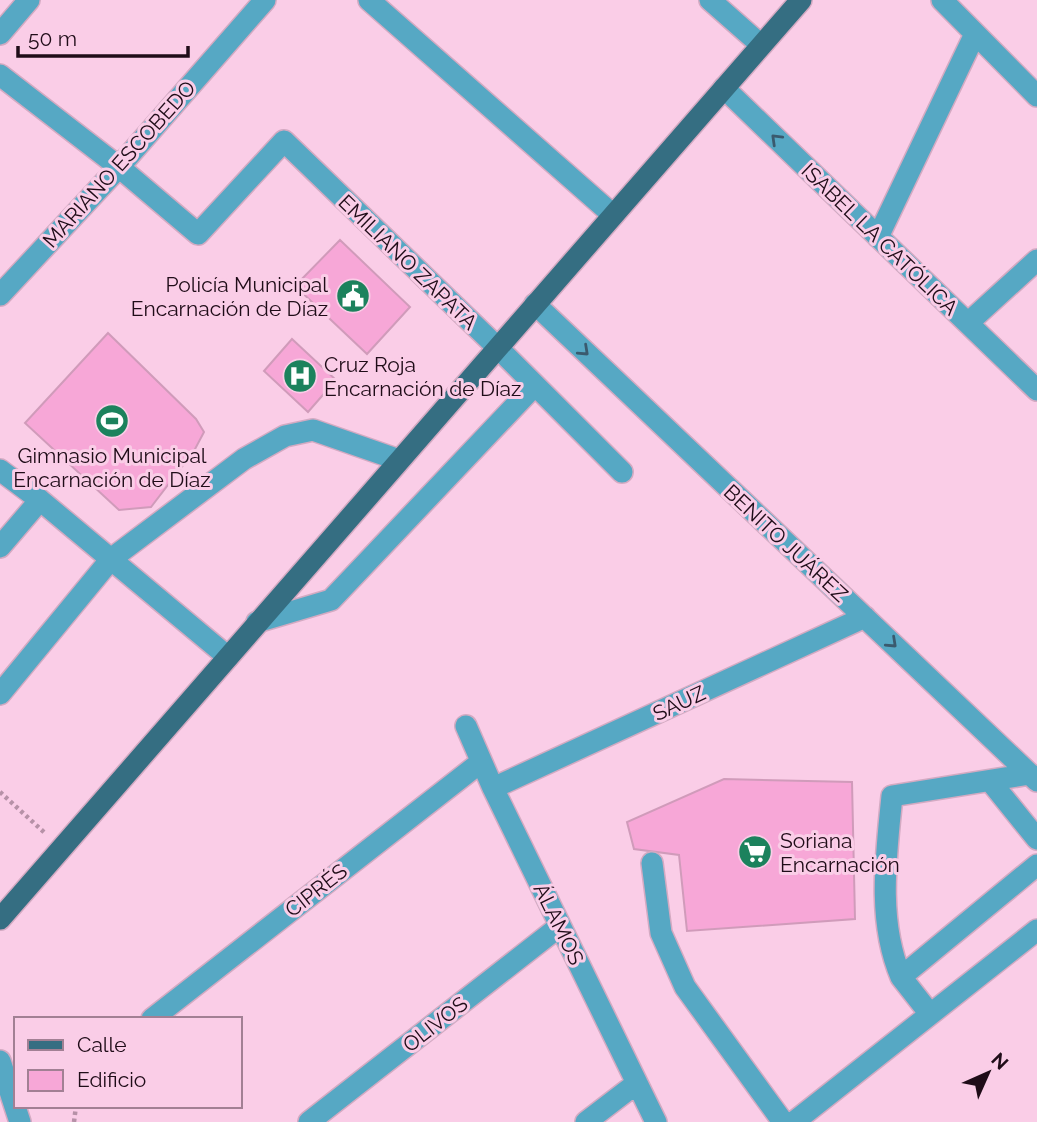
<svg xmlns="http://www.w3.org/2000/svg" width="1037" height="1122" viewBox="0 0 1037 1122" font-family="Raleway,sans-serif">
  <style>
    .building { fill: #f7a7d7; stroke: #d09bba; stroke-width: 2 }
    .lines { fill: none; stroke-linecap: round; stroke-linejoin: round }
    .minor-casing { stroke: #d3aac2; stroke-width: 24 }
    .major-casing { stroke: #d3aac2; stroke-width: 24 }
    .path { stroke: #b691a7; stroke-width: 4.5; stroke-dasharray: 3.5 3.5; stroke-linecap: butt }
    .minor { stroke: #56a8c4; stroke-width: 21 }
    .major { stroke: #356e82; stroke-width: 21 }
    .oneway { stroke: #3a5a6e }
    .labels { text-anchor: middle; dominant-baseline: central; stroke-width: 6; stroke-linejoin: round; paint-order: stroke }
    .street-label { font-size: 21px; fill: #1f0c18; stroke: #facde7 }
    .poi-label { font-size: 21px; fill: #1f0c18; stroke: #facde7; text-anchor: start }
  </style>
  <rect width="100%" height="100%" fill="#facde7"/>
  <!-- building -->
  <path class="building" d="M340 240 410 307 367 354 295 286Z
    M108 333 196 419 204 432 194 451 151 507 119 510 25 423Z
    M292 339 336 380 308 412 264 371Z
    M724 779 852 782 855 919 687 931 679 855 634 849 627 822Z"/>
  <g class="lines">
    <!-- minor casing -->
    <g class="minor-casing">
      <path id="minor" d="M369 0 613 215
        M710 0 761 45
        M942 0 1037 96
        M0 34 29 0
        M0 75 119 167 198 234 284 141 498 348 622 472
        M724 88 1037 390
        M878 237 975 34
        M0 295 119 167 265 0
        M535 304 1037 781
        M968 323 1037 260
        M0 470 40 500 228 657
        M0 547 40 500
        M257 622 331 600 535 385
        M0 694 111 559 244 459 285 436 313 430 399 460
        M466 726 493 788 656 1122
        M1030 774 892 796C886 856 877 921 901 977L1037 865
        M991 782 1037 839
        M493 788 865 617
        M652 863 661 933 685 987 783 1122
        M901 977 930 1014
        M152 1019 481 762
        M0 1061 20 1122
        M309 1122 560 926
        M586 1122 637 1083
        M794 1122 1037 930"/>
    </g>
    <!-- major casing -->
    <g class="major-casing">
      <path id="major" d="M0 919 801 0"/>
    </g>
    <!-- path -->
    <path class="path" d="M0 792 46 834
      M74 1122 76 1106"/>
    <!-- minor -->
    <use href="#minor" class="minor"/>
    <!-- major -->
    <use href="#major" class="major"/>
  </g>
  <!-- one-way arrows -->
  <defs><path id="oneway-chevron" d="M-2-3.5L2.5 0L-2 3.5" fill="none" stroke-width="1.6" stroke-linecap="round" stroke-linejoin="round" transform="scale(1.75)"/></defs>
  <g class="oneway">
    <use href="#oneway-chevron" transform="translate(776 139) rotate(-136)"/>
    <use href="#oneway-chevron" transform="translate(584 351) rotate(43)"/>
    <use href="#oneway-chevron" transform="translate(892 643) rotate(43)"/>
  </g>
  <!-- icons -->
  <defs>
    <g id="civic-disc" transform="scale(1.75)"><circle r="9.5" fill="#1c825d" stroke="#facde7"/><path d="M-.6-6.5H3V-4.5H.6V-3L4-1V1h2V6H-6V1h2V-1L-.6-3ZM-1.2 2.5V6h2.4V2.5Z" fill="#fff"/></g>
    <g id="hospital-disc" transform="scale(1.75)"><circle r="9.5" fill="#1c825d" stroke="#facde7"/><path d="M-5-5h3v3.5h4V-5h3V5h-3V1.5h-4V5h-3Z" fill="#fff"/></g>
    <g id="stadium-disc" transform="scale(1.75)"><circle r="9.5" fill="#1c825d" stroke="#facde7"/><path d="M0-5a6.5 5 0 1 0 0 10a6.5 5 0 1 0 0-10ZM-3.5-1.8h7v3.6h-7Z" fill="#fff"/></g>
    <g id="supermarket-disc" transform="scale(1.75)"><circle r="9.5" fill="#1c825d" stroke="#facde7"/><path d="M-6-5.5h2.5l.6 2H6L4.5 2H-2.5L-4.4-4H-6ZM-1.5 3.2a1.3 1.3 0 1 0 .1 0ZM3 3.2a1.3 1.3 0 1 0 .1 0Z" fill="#fff"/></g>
  </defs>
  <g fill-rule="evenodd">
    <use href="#civic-disc" x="353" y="296"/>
    <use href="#hospital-disc" x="300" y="376"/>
    <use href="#stadium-disc" x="112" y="421"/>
    <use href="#supermarket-disc" x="755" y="852"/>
  </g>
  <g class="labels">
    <!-- street labels -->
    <g class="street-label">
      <text transform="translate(119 164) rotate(-48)">MARIANO ESCOBEDO</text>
      <text transform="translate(880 239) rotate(44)">ISABEL LA CATÓLICA</text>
      <text transform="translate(408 262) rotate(44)">EMILIANO ZAPATA</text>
      <text transform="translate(786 543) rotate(43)">BENITO JUÁREZ</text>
      <text transform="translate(679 703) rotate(-25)">SAUZ</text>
      <text transform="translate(316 890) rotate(-38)">CIPRÉS</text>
      <text transform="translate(559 924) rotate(64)">ÁLAMOS</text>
      <text transform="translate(435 1024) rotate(-38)">OLIVOS</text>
    </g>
    <!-- poi labels -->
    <g class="poi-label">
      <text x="328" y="284" text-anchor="end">Policía Municipal<tspan x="328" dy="24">Encarnación de Díaz</tspan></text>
      <text x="324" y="364">Cruz Roja<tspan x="324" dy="24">Encarnación de Díaz</tspan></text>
      <text x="112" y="455" text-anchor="middle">Gimnasio Municipal<tspan x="112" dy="24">Encarnación de Díaz</tspan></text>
      <text x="780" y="840">Soriana<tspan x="780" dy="24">Encarnación</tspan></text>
    </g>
  </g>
  <!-- legend -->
  <rect x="14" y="1017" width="228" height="91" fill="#facde7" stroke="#a28094" stroke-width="2"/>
  <rect x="28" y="1040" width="35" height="10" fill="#356e82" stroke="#a28094" stroke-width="2"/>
  <text x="77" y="1052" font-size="21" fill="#1f0c18">Calle</text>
  <rect x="28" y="1070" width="35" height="21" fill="#f7a7d7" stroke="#a28094" stroke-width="2"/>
  <text x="77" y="1087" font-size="21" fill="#1f0c18">Edificio</text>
  <!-- north arrow -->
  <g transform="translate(988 1073) rotate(45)" stroke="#facde7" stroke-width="5" paint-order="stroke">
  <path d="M0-5L12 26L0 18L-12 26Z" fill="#1f0c18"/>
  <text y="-10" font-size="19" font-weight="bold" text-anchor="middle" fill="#1f0c18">N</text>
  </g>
  <!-- scale -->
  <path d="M18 46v10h170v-10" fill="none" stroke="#1f0c18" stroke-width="3.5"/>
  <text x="28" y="46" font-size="21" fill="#1f0c18" stroke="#facde7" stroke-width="5" paint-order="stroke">50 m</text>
</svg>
